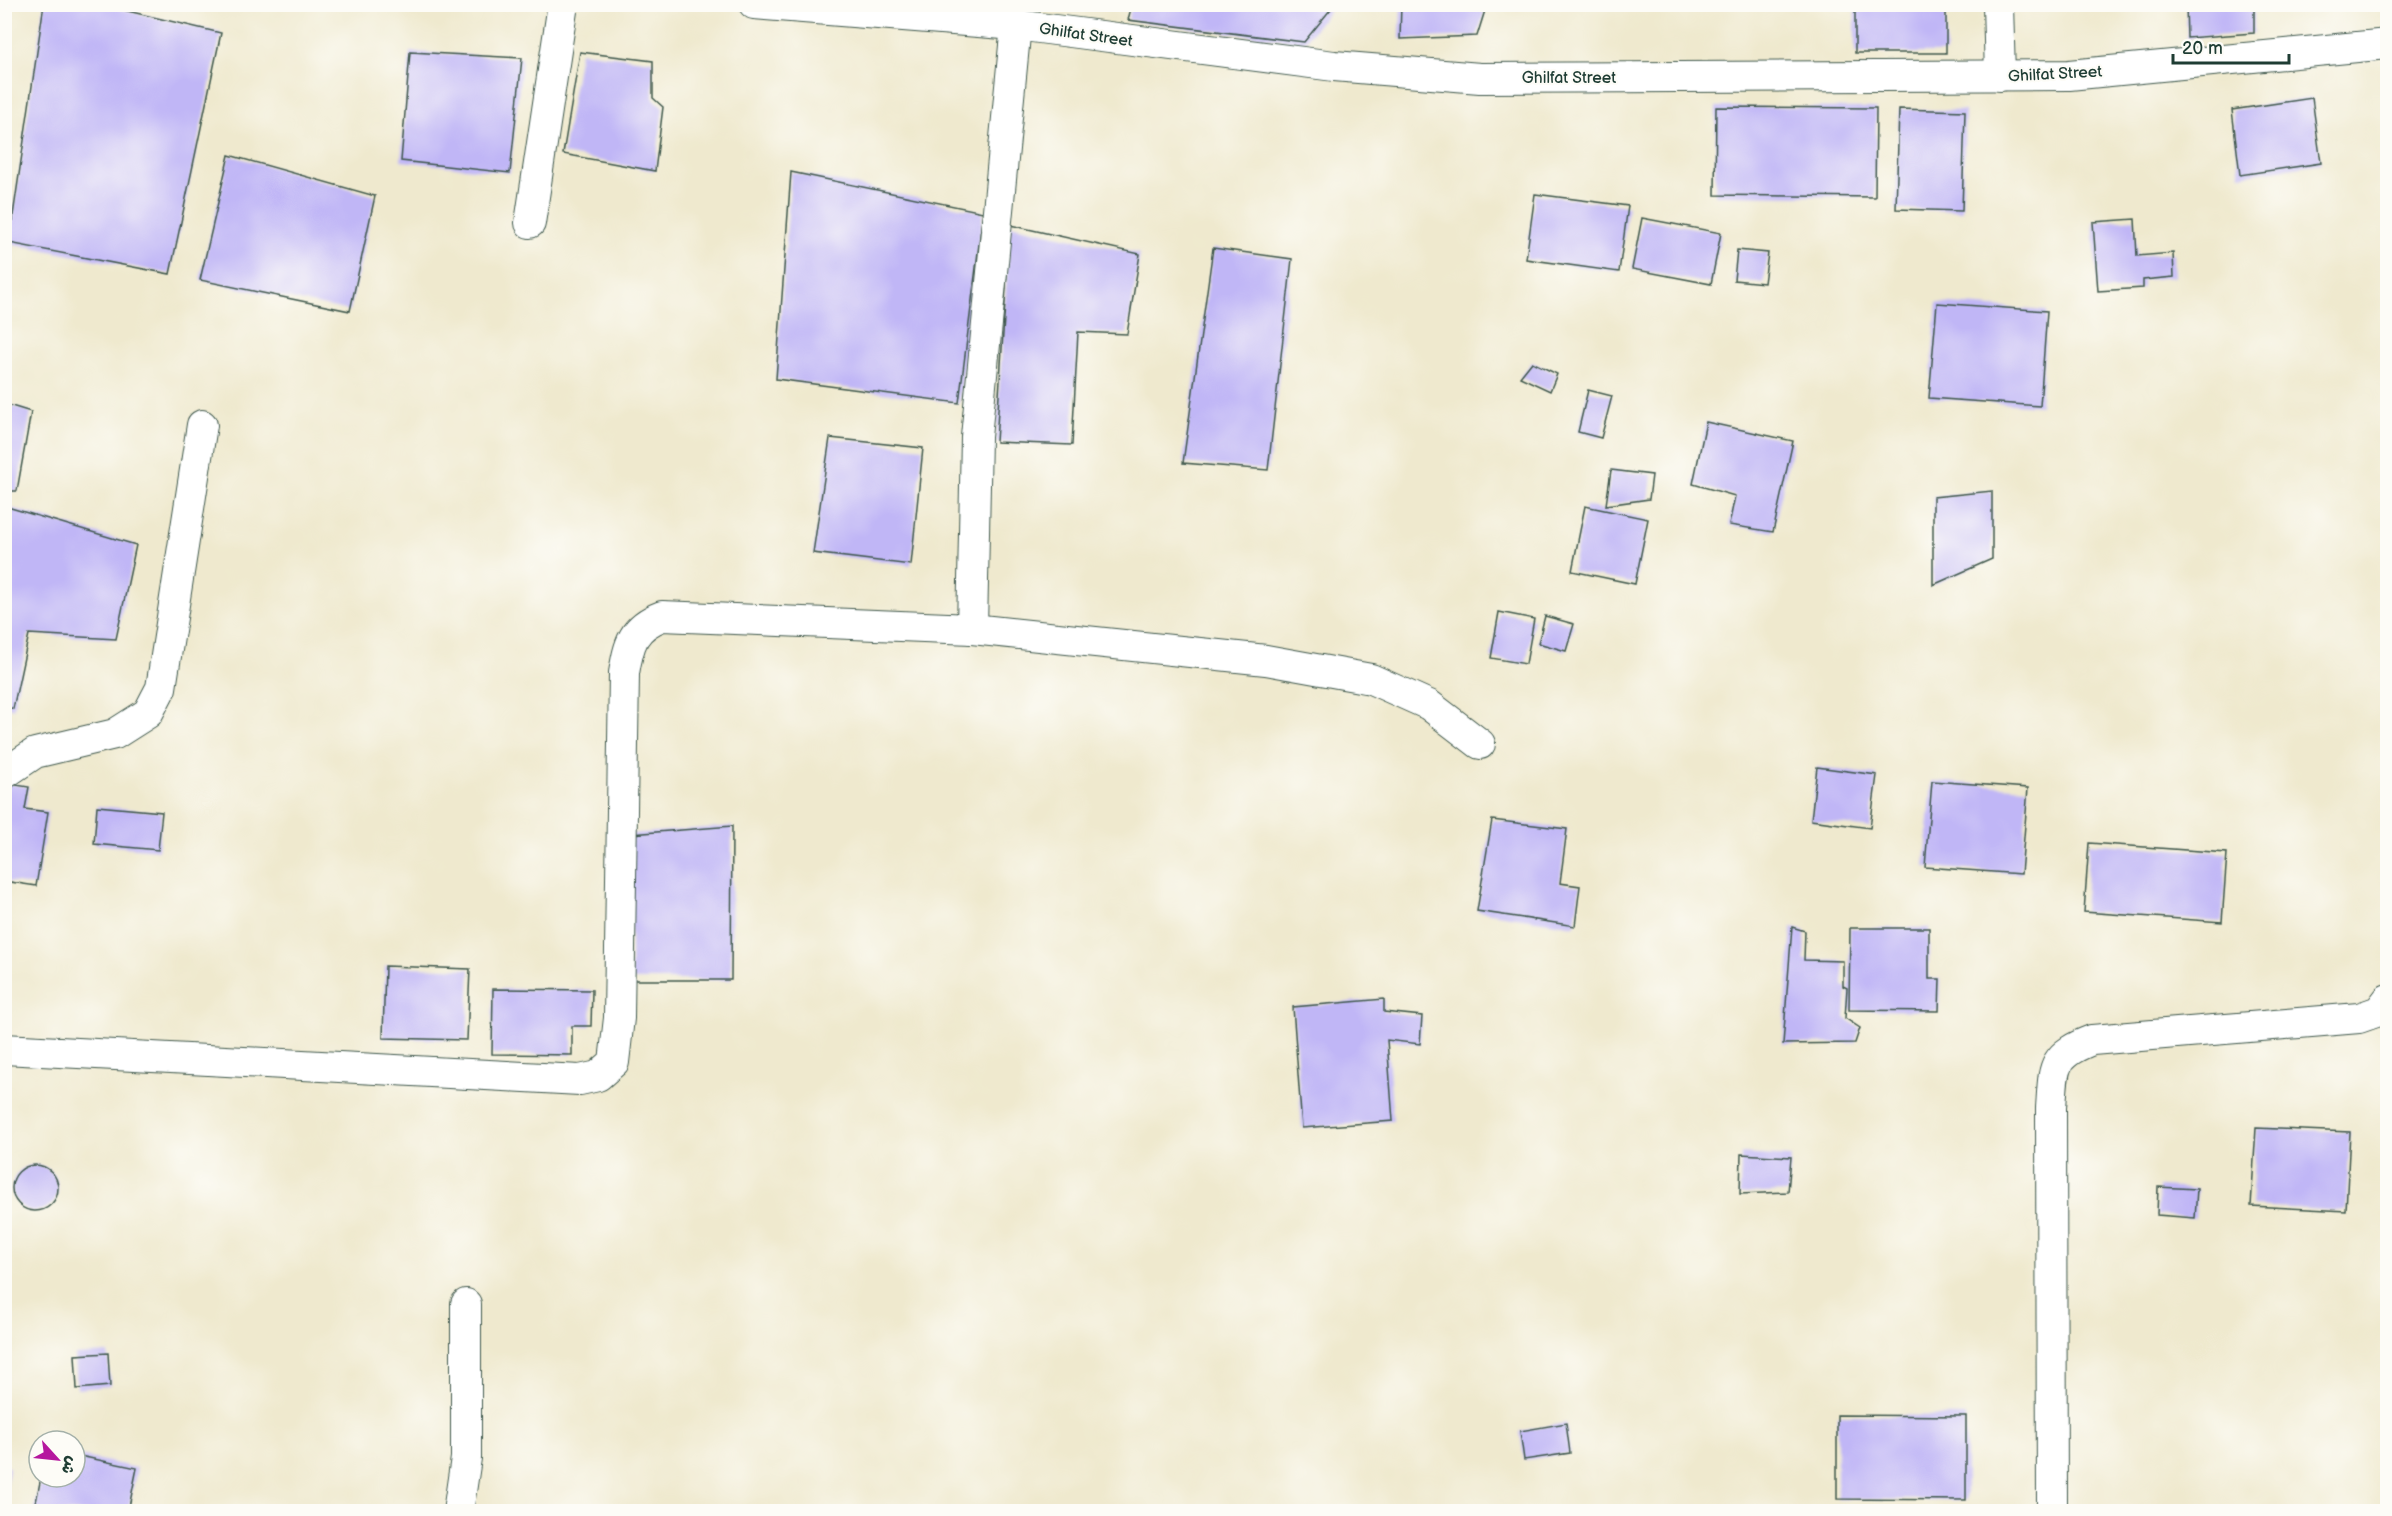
<svg xmlns="http://www.w3.org/2000/svg" width="2392" height="1516" font-family="'Balsamiq Sans','Playpen Sans Arabic',sans-serif">
<style>
.building{fill:#c0b6f6}
.lines{fill:none;stroke-linecap:round;stroke-linejoin:round}
.minor-casing{stroke:#3e574b;stroke-width:32}
.minor{stroke:#fff;stroke-width:30}
.labels{text-anchor:middle;stroke-width:4.5;stroke-linejoin:round;paint-order:stroke}
.street-label{font-size:16px;fill:#1f3d34;stroke:#fdfcf7}
</style>
<rect width="100%" height="100%" fill="#fdfcf7"/>
<filter id="ink" filterUnits="userSpaceOnUse"><feTurbulence type="fractalNoise" baseFrequency=".0167" numOctaves="2"/><feDisplacementMap in="SourceGraphic" scale="12" xChannelSelector="R" yChannelSelector="G"/><feConvolveMatrix kernelMatrix="1 2 1 2 8 2 1 2 1" color-interpolation-filters="sRGB"/></filter>
<filter id="wash" filterUnits="userSpaceOnUse"><feTurbulence type="fractalNoise" baseFrequency=".008" numOctaves="4" result="noise"/><feDisplacementMap in="SourceGraphic" scale="24" xChannelSelector="R" yChannelSelector="G"/><feGaussianBlur stdDeviation="1.35" result="paint"/><feColorMatrix in="noise" values="0 0 0 0 0 0 0 0 0 0 0 0 0 0 0 0 0 1.4 0 .05"/><feComposite in="paint" operator="in"/></filter>
<g filter="url(#wash)">
<rect width="100%" height="100%" fill="#efe9ce"/>
<g id="blocks">
<g class="building">
<path d="M44,4h54l123,29 -51,241 -161,-31z"/>
<path d="M1132,4h203l-31,38 -176,-22z"/>
<path d="M1401,4h86l-10,32 -77,3z"/>
<rect x="1855" y="4" width="91" height="49"/>
<path d="M2186,4h68v29l-67,5z"/>
<path d="M410,52l112,6 -12,115 -109,-12z"/>
<path d="M580,52l73,9v37l10,9 -8,64 -92,-17z"/>
<path d="M2312,98l9,65 -81,12 -8,-65z"/>
<path d="M1716,107l160,1 -1,89 -160,-2z"/>
<path d="M1899,109l66,2 -3,100 -66,-2z"/>
<path d="M229,155l146,41 -25,115 -150,-31z"/>
<path d="M791,172l192,40 -24,191 -183,-24z"/>
<path d="M1535,194l93,12 -9,66 -93,-13z"/>
<path d="M1642,218l79,15 -10,51 -79,-15z"/>
<path d="M2135,219l2,37 36,-3 1,24 -31,3v8l-45,3 -5,-69z"/>
<path d="M1010,225l130,29 -13,80 -49,-2 -6,113 -76,-3z"/>
<path d="M1213,248l79,11 -24,211 -85,-7z"/>
<path d="M1737,250l31,3 -4,30 -30,-3z"/>
<path d="M1937,303l110,8 -7,95 -111,-8z"/>
<path d="M1532,362l25,12 -7,17 -30,-14z"/>
<path d="M1588,390l24,6 -11,42 -23,-6z"/>
<path d="M5,404l26,8 -14,79h-12z"/>
<path d="M1706,422l87,19 -20,91 -44,-7 6,-29 -42,-12z"/>
<path d="M830,438l93,10 -12,117 -98,-12z"/>
<path d="M1611,470l41,5 -3,24 -43,6z"/>
<path d="M1992,491v68l-59,26v-88z"/>
<path d="M4,506l132,39 -20,94 -87,-5 -16,75 -9,-4z"/>
<path d="M1585,506l63,13 -13,65 -63,-13z"/>
<path d="M1499,612l35,7 -8,45 -35,-6z"/>
<path d="M1545,616l29,8 -8,27 -28,-8z"/>
<path d="M1817,767l60,8 -7,53 -59,-8z"/>
<path d="M1932,781l96,7 -7,86 -96,-7z"/>
<path d="M4,783l25,4 -4,22 23,3 -12,74 -32,-5z"/>
<path d="M97,806l65,6 -4,38 -64,-6z"/>
<path d="M1492,820l75,9 -7,54 20,3 -5,40 -98,-15z"/>
<path d="M732,826l-1,154h-100v-146z"/>
<path d="M2089,843l138,10 -5,69 -138,-10z"/>
<path d="M1792,927l13,4 -1,29 39,1v25l4,2 -2,30 15,10 -5,15 -72,1z"/>
<path d="M1850,928h79v51h11l-1,32 -90,-1z"/>
<path d="M385,966l85,3 -3,71 -84,-2z"/>
<path d="M493,989l99,1 -1,36h-19v29l-80,-1z"/>
<path d="M1384,999v13l38,4 -2,28 -33,-4 6,81 -91,7 -9,-121z"/>
<path d="M2256,1128l94,4 -4,79 -95,-5z"/>
<path d="M1741,1154l50,3 -3,35 -48,2z"/>
<circle cx="35" cy="1188" r="23"/>
<path d="M2158,1187l39,2 -2,29 -38,-3z"/>
<path d="M4,1247h4l-2,28h-2z"/>
<path d="M108,1353l2,33 -33,3 -2,-34z"/>
<path d="M1837,1415l129,1v84l-129,-1z"/>
<path d="M1566,1423l4,30 -46,7 -4,-29z"/>
<path d="M75,1455l62,13 -9,44h-94l7,-35h34z"/>
<path d="M4,1465l5,2 -3,27h-2z"/>
</g>
</g>
</g>
<g filter="url(#ink)">
<use href="#blocks" fill-opacity="0" stroke="#3e574b" stroke-width="1.5"/>
<g class="lines">
<defs>
<g id="minor">
<path d="M754,4l262,21 318,41 146,12 589,-3 319,-31"/>
<path d="M1998,4l2,72"/>
<path d="M530,223l33,-219"/>
<path d="M972,629l294,31 105,19 58,26 51,39"/>
<path d="M4,774l31,-21 80,-19 33,-21 13,-25 41,-263"/>
<path d="M4,1049l576,31 18,-4 16,-14 5,-44 5,-345c5,-30 9,-46 38,-57l310,13 4,-192 40,-412"/>
<path d="M458,1512l8,-54v-154"/>
<path d="M2052,1512l-1,-404c3,-40 -1,-52 41,-68l267,-22 20,-7 9,-12"/>
</g>
</defs>
<use href="#minor" class="minor-casing"/>
<use href="#minor" class="minor"/>
</g>
</g>
<g class="labels">
<g class="street-label">
<text transform="translate(1086 34) rotate(8)" y="6">Ghilfat Street</text>
<text transform="translate(2055 73) rotate(-3)" y="6">Ghilfat Street</text>
<text x="1569" y="83">Ghilfat Street</text>
</g>
</g>
<rect width="2392" height="1516" fill="none" stroke="#fdfcf7" stroke-width="24"/>
<g transform="translate(57 1459) rotate(117)"><circle r="28" fill="#fdfcf7" stroke="#a4b0a9" stroke-width="1.5"/>
<path d="M0-4.5L10 22L0 15L-10 22Z" fill="#b5179e"/>
<text y="-9" font-size="16" font-weight="bold" text-anchor="middle" fill="#1f3d34">ش</text>
</g>
<path d="M2173 54v9h116v-9" fill="none" stroke="#1f3d34" stroke-width="3"/>
<text x="2182" y="54" font-size="18" fill="#1f3d34" stroke="#fdfcf7" stroke-width="4.5" paint-order="stroke">20 m</text>
</svg>
